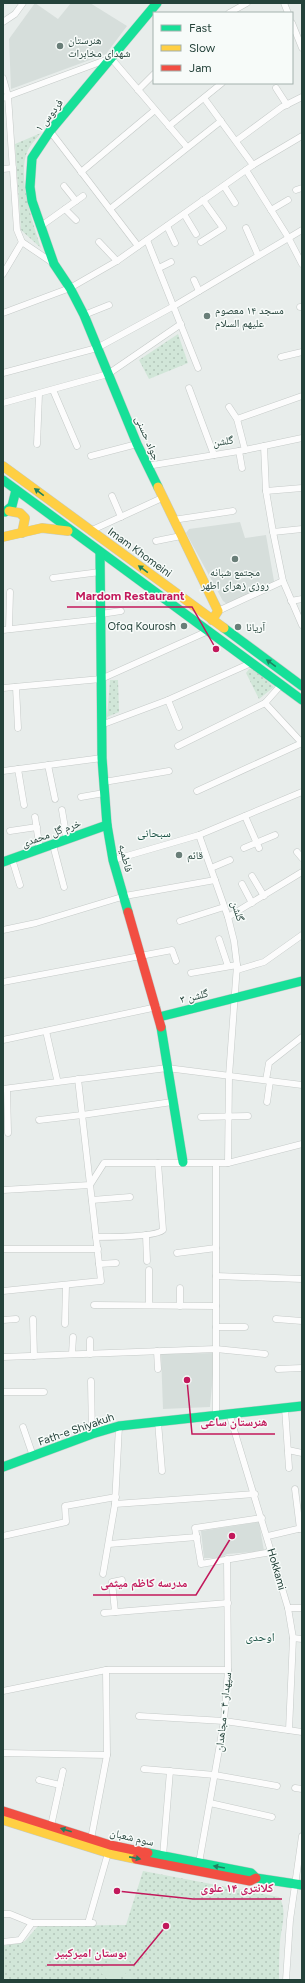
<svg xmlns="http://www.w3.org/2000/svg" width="305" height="1983" font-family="Figtree,'Noto Naskh Arabic',sans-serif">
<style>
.built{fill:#d6dedb}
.green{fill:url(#green-dots)}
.pitch{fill:#d1e6d8}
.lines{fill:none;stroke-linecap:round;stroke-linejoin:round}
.street-casing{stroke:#c5cac8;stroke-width:7}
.fast-casing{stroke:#c3cbc8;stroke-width:10}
.slow-casing{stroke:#c3cbc8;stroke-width:10}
.jam-casing{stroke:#c3cbc8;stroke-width:10}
.street{stroke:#fcfcfc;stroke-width:6}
.fast{stroke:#16e098;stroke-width:9}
.slow{stroke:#ffcf43;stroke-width:9}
.jam{stroke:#f24e42;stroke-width:9}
.oneway{fill:#1e8160}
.poi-dot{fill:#697e78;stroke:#f7fbf9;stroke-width:1.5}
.labels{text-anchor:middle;stroke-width:3;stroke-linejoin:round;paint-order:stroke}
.poi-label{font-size:11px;fill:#24423a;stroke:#f7fbf9;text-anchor:start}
.street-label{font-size:11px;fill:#24423a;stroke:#f7fbf9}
.neighbourhood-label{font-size:12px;fill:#1f5548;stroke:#f7fbf9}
.leader{fill:none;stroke:#c2185b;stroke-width:1.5}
.callout-dot{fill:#c2185b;stroke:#f7fbf9;stroke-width:1.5}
.callout-label{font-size:12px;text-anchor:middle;font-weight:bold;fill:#c2185b;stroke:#f7fbf9;stroke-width:3;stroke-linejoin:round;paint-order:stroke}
</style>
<defs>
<pattern id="green-dots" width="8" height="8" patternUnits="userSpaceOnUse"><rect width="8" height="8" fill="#d1e6d8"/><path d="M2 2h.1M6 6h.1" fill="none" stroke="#b3c6ba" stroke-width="1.8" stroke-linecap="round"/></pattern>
</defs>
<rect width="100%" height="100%" fill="#e8edeb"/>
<g class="built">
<path d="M35,3l23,16 13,-16h19l37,23 -21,28 -95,35 -2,-50z"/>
<path d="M240,522l5,16 21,-3 8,46 -1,2 -46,21 -4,-3 -37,-68 3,-4z"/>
<path d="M215,1353l-5,54 -47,2 -2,-55z"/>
<path d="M259,1522l5,29 -37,3 -6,4h-17l-3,-27z"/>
</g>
<g class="green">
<path d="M41,133c-4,5 -10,11 -13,17 -12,24 5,74 13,98l-20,-18 -6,-86z"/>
<path d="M178,334l10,29 -39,16 -10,-19z"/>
<path d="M253,668l21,19 -15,12 -13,-26 3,-4z"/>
<path d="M110,680h8l1,32 -12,5z"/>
<path d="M143,1871l136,26c9,13 2,31 1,45 -1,13 -1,26 -1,38h-276v-34l22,-5 13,-15 88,-1z"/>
</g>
<g class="pitch">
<path d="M121,1953l11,12 -15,15h-9l-8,-8z"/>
<path d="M131,1971l5,9h-11l-3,-5z"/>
</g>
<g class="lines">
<defs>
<g id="street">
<path d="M284,3l4,10"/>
<path d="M229,13l18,-10"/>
<path d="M3,22l12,-8 8,-11"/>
<path d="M292,23l10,25"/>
<path d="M3,78l5,18 9,134 5,12 31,21"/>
<path d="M276,88l11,17"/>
<path d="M138,90l16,-16"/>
<path d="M3,98l108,-40 76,89"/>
<path d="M204,98l49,67"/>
<path d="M169,126l53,-43"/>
<path d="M50,131l88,115"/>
<path d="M236,141l46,-34 20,-10"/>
<path d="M3,169l10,-1"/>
<path d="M246,170l42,67 14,27"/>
<path d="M81,172l74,-62"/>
<path d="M64,186l12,15"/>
<path d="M224,186l11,17"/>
<path d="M296,190l6,-2"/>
<path d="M65,209l11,11"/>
<path d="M110,209l111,-88"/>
<path d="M271,210l17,-10"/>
<path d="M184,214l12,20"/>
<path d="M41,226l42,-30"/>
<path d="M167,226l8,17"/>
<path d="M246,228l12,27"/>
<path d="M147,240l51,128"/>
<path d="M99,242l18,19"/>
<path d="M201,242l22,-14 -20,-28"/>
<path d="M159,268l12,-6"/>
<path d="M3,274l19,-32"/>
<path d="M194,280l5,11"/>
<path d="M300,307h2"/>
<path d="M3,313l67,-25 47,-27 136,-96 49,-29"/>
<path d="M84,315l25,-10"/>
<path d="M281,357l21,-5"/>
<path d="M3,373l94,-25 77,-42 128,-76"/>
<path d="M189,388l25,67"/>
<path d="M53,390l24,56"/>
<path d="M3,403l105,-29 73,-50"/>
<path d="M229,407l8,12 8,31"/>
<path d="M237,419l65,-23"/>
<path d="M37,444l2,-50"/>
<path d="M264,446l2,45 7,41 10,49 19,44"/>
<path d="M239,451l3,17"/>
<path d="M91,456l46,-12"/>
<path d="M147,466l98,-16 57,-12"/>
<path d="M266,491l36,-3"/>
<path d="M112,496l9,21"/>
<path d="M173,520l60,-9"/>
<path d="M90,531l72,-33"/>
<path d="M273,532l29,-3"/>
<path d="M156,541l25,-5"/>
<path d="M53,578l47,-6"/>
<path d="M291,601l11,-2"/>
<path d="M218,611l65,-30"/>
<path d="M101,614l20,-3"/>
<path d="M9,629l1,-37"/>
<path d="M3,630l98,-11"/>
<path d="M281,685l-16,18 37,40"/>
<path d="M16,687l2,41"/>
<path d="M3,688l98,-9 107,-48"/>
<path d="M168,700l11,27"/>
<path d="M101,725l67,-25 83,-37"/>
<path d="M178,746l87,-43"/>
<path d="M48,765l7,34"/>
<path d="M18,769l6,36"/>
<path d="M3,771l99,-13"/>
<path d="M104,782l65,-11"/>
<path d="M197,791l105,-48"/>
<path d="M81,797l23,-4"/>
<path d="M62,810l5,30"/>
<path d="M245,816l14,32"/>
<path d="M35,817l5,33"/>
<path d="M10,831l27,-4"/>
<path d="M199,835l29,82 6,24 3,24 -8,111 -1,87"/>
<path d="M53,845l11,42"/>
<path d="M244,848l31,-13"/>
<path d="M297,852l5,6"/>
<path d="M12,859l8,26"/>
<path d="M113,860l86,-25 103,-43"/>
<path d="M211,868l19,-8"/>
<path d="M252,876l12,20"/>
<path d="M242,884l10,19"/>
<path d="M228,917l74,-45"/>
<path d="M180,921l44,-14"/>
<path d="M3,930l33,-7 89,-27 90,-16"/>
<path d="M219,939l9,27"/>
<path d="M237,970l27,-8 38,-27"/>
<path d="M191,973l46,-8"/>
<path d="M3,982l169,-32 4,11"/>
<path d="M46,1031l11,48"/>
<path d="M3,1040l154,-33"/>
<path d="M266,1080l3,-17 33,-26"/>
<path d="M3,1089l164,-21 135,17"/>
<path d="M7,1089l1,44"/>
<path d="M267,1102l3,-21"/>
<path d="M201,1117l47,-1"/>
<path d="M39,1120l43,-5 90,-13"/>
<path d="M3,1190l87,-5 14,-22h124l74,-19"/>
<path d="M92,1200l38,-3"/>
<path d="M146,1235l1,26"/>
<path d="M96,1237c13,0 60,0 67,-7l-5,-67"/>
<path d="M3,1249h95"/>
<path d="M177,1253l39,-5"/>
<path d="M99,1264l17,-1"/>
<path d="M149,1270v35"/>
<path d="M216,1276l86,3"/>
<path d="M3,1291l98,-10 -23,-202"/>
<path d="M94,1305l122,1"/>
<path d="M180,1306v-18"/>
<path d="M33,1319l1,37"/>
<path d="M276,1319l26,2"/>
<path d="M3,1320l13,-1"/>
<path d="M65,1324l1,-39"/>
<path d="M216,1327h29"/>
<path d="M157,1351l1,18"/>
<path d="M72,1354l1,-17"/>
<path d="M90,1354v-14"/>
<path d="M3,1357l213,-8 49,5"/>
<path d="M278,1369l24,-1"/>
<path d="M91,1381l1,53"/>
<path d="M3,1392h41"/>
<path d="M285,1408l4,60"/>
<path d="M229,1413l59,195 5,30 -4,92"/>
<path d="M216,1414v-250"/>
<path d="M158,1422l4,49"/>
<path d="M23,1427l10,29"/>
<path d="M288,1450l14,3"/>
<path d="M295,1489l5,40"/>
<path d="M115,1504l140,-10"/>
<path d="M262,1518l-67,10 6,36 71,-12"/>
<path d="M3,1536l63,-14 -1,-16 51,-9"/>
<path d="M268,1536l34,-8"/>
<path d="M109,1544l88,-7"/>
<path d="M103,1574l12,-70 4,-78"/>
<path d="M288,1608h14"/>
<path d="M115,1612l-3,-30 10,-2"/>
<path d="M104,1613l124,-10"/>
<path d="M293,1638l9,1"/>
<path d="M3,1691l103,-21h122"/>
<path d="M139,1716l85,5 78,11"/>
<path d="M3,1753l104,2"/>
<path d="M144,1769l71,6 62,11"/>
<path d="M39,1780l21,5"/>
<path d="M295,1788l7,1"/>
<path d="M210,1803l62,14"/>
<path d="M51,1826l12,-55"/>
<path d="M91,1839l16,-84 -1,-85"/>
<path d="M163,1856l7,-85"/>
<path d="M199,1863l25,-142 4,-51 -1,-111"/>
<path d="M3,1914h7l22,9h61"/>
<path d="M88,1923l20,-70"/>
<path d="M3,1942l17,-2 12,-17"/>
<path d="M286,1980l4,-60 12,-84"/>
</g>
<g id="fast">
<path d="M157,3l-107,128 -18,27 -2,29 2,14 22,63 16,24 14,27 53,129 21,43"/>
<path d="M3,480l299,220"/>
<path d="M5,512l7,-6 4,-16"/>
<path d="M100,552l2,206 5,67 6,35 15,52"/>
<path d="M224,628l78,58"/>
<path d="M3,862l104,-37"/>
<path d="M159,1017l143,-36"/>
<path d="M161,1027l22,135"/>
<path d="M3,1467l89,-33 27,-8 183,-20"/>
<path d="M148,1853l103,20 5,5 46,7"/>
</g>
<g id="slow">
<path d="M3,466l221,162"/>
<path d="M158,487l60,124 -6,9"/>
<path d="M9,511l11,2 5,5 -3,15"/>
<path d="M3,537l39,-9 26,3"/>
<path d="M3,1820l105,33 28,6"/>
</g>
<g id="jam">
<path d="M128,912l33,115"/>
<path d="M3,1811l107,34 38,8"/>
<path d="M136,1859l114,22 6,-3"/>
</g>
</defs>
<use href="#street" class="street-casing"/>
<use href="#fast" class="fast-casing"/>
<use href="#slow" class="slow-casing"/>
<use href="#jam" class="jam-casing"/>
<use href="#street" class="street"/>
<use href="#fast" class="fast"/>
<use href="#slow" class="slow"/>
<use href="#jam" class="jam"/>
</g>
<defs><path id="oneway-solid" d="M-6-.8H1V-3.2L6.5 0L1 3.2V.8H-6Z"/></defs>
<g class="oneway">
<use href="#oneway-solid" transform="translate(39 492) rotate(-143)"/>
<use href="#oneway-solid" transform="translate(143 569) rotate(-144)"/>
<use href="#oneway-solid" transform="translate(271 663) rotate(-144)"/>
<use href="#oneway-solid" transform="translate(66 1830) rotate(-162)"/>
<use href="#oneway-solid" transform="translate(135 1858) rotate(11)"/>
<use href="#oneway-solid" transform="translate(219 1867) rotate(-170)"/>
</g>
<g class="poi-dot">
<circle cx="60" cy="46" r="4"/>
<circle cx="207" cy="316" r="4"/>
<circle cx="235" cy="559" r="4"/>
<circle cx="184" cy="626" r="4"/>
<circle cx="238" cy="627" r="4"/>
<circle cx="179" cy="855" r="4"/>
</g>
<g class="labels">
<g class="poi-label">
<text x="68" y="44">هنرستان<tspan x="68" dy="13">شهدای مخابرات</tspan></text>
<text x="215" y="314">مسجد ۱۴ معصوم<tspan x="215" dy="13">علیهم السلام</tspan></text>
<text x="235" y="576" text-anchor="middle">مجتمع شبانه<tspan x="235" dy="13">روزی زهرای اطهر</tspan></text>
<text x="176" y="630" text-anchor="end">Ofoq Kourosh</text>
<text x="246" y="631">آريانا</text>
<text x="187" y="859">قائم</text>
</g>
<g class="street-label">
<text transform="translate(49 115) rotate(-52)" y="4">فردوس ۱</text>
<text transform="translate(148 438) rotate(67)" y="4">جواد حسنی</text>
<text transform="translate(223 441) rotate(-9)" y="4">گلشن</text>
<text transform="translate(140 552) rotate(36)" y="4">Imam Khomeini</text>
<text transform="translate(51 833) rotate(-20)" y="4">خرم گل محمدی</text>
<text transform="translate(126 858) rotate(76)" y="4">فاطمیه</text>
<text transform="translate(238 911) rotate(72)" y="4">گلشن</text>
<text transform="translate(194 996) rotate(-14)" y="4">گلشن ۳</text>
<text transform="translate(76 1429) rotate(-19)" y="4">Fath-e Shiyakuh</text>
<text transform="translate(277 1569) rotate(74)" y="4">Hokkami</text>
<text transform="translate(223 1712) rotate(-84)" y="4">سپهدار ۴ - مجاهدان</text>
<text transform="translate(132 1837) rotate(13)" y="4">سوم شعبان</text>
</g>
<g class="neighbourhood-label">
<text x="154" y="837">سبحانی</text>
<text x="260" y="1641">اوحدی</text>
</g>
</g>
<path class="leader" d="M216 649L192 607H67M187 1380L192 1434H275M232 1536L196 1595H93M117 1891L193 1899H282M166 1926L134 1965H47"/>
<g class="callout-dot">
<circle cx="216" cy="649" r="4"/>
<circle cx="187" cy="1380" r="4"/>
<circle cx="232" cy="1536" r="4"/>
<circle cx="117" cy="1891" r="4"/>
<circle cx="166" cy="1926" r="4"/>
</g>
<g class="callout-label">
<text x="130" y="600">Mardom Restaurant</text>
<text x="234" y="1426">هنرستان ساعی</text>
<text x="144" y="1587">مدرسه كاظم ميثمى</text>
<text x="237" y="1892">کلانتری ۱۴ علوی</text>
<text x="91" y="1957">بوستان امیرکبیر</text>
</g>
<rect width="305" height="1983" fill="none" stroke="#24423a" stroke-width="8"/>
<rect x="153" y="12" width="140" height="72" fill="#f7fbf9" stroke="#a3b1ad"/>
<rect x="161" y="25" width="20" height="6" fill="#16e098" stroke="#a3b1ad"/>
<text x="189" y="32" font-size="12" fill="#24423a">Fast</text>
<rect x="161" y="45" width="20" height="6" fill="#ffcf43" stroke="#a3b1ad"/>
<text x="189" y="52" font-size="12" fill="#24423a">Slow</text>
<rect x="161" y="65" width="20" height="6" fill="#f24e42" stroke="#a3b1ad"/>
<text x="189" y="72" font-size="12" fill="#24423a">Jam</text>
</svg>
